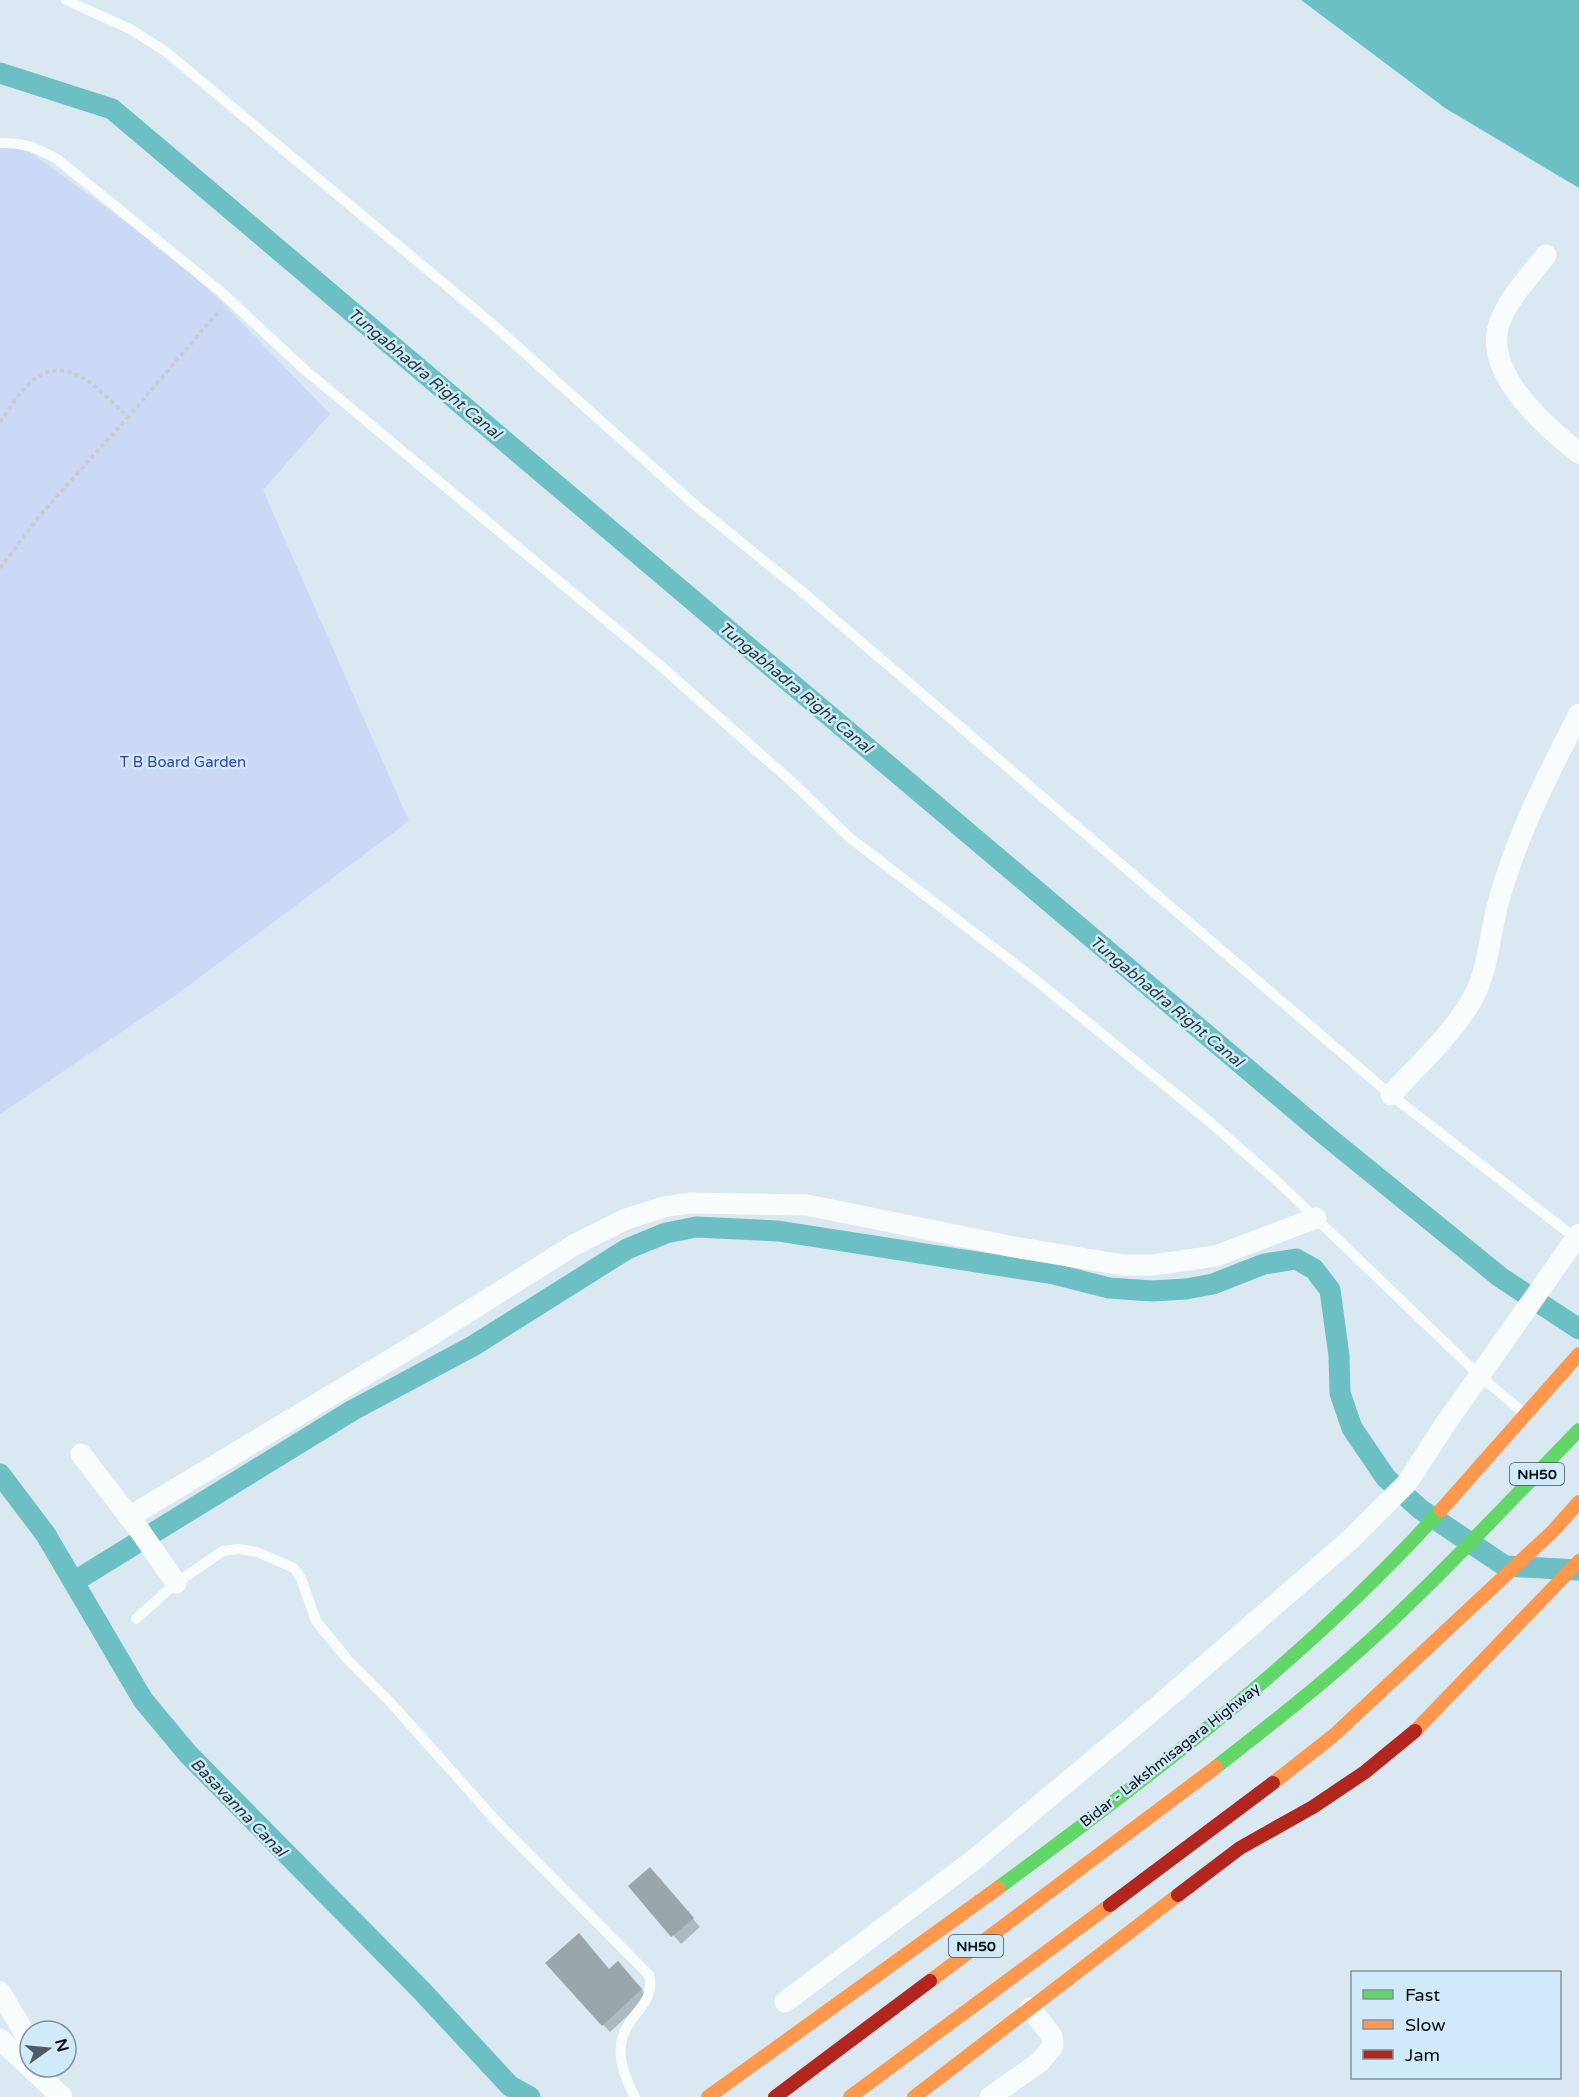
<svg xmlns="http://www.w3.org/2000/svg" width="1579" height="2097" font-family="'Varela Round',sans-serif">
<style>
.green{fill:#ccd9f6}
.water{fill:#6cbfc3}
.shadow{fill:#0003}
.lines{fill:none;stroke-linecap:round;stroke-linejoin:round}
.canal{stroke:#6cbfc3;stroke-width:21}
.building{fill:#9ba6ac}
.path{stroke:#c9cdd0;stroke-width:4;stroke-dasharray:4.5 3;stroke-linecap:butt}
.lane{stroke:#f9fcfd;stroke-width:10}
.street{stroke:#f9fcfd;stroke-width:21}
.fast{stroke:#63d668;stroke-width:14}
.slow{stroke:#ff974d;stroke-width:14}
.jam{stroke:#b3261e;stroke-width:14}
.labels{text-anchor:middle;stroke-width:5;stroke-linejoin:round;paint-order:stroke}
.shield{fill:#d1eafa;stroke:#435059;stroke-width:1.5}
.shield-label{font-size:14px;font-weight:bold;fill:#060e14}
.park-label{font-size:15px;fill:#3b43a4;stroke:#d1eafa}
.street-label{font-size:15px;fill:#060e14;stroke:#d1eafa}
.water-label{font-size:16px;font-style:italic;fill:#203939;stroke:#d1eafa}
</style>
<rect width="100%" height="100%" fill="#dae8f1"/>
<path class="green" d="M16,142l171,124 143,148 -67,76 146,331 -237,177 -172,116v-971z"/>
<path class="water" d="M1301,0h278v188l-134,-80z"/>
<g class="shadow">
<path d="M658,1877l42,50 -19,17 -51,-58z"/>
<path d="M547,1964l78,6 23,27 -38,35z"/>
</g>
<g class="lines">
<g class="canal">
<path d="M0,73l112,36 1212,1025 176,143 79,52"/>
<path d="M0,1474l46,61 97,165 45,54 233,236 89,96 20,11"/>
<path d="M75,1581l278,-171 120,-64 154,-97 39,-16 30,-6 82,4 276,43 55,14 43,3 34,-2 27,-5 51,-20 32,-5 18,10 16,21 9,66 1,37 12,35 34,50 34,31 85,57 74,4"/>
</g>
</g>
<g class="building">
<path d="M650,1867l44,51 -23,19 -43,-51z"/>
<path d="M579,1933l30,36 9,-8 24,28 -40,37 -57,-63z"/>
</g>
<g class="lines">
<g class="path">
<path d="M0,422c9,-12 17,-27 28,-37 37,-38 73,7 100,32l92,-107"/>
<path d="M0,568l42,-55 86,-96"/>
</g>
<g class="lane">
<path d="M66,0l64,29 35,22 324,270 206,184 110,89 586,501 187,145"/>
<path d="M0,143c22,-1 38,5 57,16l164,133 84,78 357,297 130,115 58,56 182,139 178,145 68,60 202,194 44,37"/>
<path d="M136,1619l40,-36 47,-32 16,-2 18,3 37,16 7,10 15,43 32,39 43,43 107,120 151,152c6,26 -13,34 -23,54 -12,22 -2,48 9,68"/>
</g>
<g class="street">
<path d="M1546,255c-15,20 -35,40 -45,64 -22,50 43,107 78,134"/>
<path d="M1391,1095c28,-31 61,-60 82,-97 17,-32 17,-71 28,-105 18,-62 49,-123 78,-179"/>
<path d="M81,1454l59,77 36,52"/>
<path d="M129,1517l301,-181 144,-91 52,-26 38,-12 25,-4 118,2 207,42 109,18h30l63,-9 100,-38"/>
<path d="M0,1992l30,50"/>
<path d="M785,2002l190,-143 182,-152 194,-168 56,-56 37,-57 135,-192"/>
<path d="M0,2039l62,58"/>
<path d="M990,2097l50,-35 13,-16 -1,-10 -22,-28"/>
</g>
<g class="fast">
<path d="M1216,1767c50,-39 100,-78 148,-121 75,-68 144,-143 215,-216"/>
<path d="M998,1888c157,-115 312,-233 443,-378"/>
</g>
<g class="slow">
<path d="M1441,1510l138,-156"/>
<path d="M1415,1731l164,-170"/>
<path d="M1273,1783l60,-47 220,-205 26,-29"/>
<path d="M930,1981l286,-214"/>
<path d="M708,2097l290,-209"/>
<path d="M850,2097l260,-192"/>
<path d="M914,2097l264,-202"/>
</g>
<g class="jam">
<path d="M1178,1895l62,-47 73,-41 52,-35 50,-41"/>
<path d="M1110,1905l163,-122"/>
<path d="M775,2097l155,-116"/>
</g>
</g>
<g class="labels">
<g class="shield">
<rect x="1510" y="1463" width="54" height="22" rx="4.5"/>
<rect x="949" y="1935" width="54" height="22" rx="4.5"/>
</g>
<g class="shield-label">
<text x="1537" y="1479">NH50</text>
<text x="976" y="1951">NH50</text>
</g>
<g class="park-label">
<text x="183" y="767">T B Board Garden</text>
</g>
<g class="street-label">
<text transform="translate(1170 1755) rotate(-38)" y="5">Bidar - Lakshmisagara Highway</text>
</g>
<g class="water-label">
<text transform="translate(425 373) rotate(40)" y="6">Tungabhadra Right Canal</text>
<text transform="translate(796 687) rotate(40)" y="6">Tungabhadra Right Canal</text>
<text transform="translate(1167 1001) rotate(40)" y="6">Tungabhadra Right Canal</text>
<text transform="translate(239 1807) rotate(46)" y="6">Basavanna Canal</text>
</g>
</g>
<rect x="1351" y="1971" width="210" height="108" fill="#d1eafa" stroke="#80929e" stroke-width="1.5"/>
<rect x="1363" y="1990" width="30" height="9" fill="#63d668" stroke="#80929e" stroke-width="1.5"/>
<text x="1405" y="2001" font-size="18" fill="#060e14">Fast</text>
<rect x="1363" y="2020" width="30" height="9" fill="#ff974d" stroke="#80929e" stroke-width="1.5"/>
<text x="1405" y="2031" font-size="18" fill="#060e14">Slow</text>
<rect x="1363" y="2050" width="30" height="9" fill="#b3261e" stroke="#80929e" stroke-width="1.5"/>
<text x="1405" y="2061" font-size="18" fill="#060e14">Jam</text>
<g transform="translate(48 2049) rotate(75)"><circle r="28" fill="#d1eafa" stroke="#80929e" stroke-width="1.5"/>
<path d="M0-4.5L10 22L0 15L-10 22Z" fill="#505a61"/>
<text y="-9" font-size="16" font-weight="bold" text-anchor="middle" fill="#060e14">N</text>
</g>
</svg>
